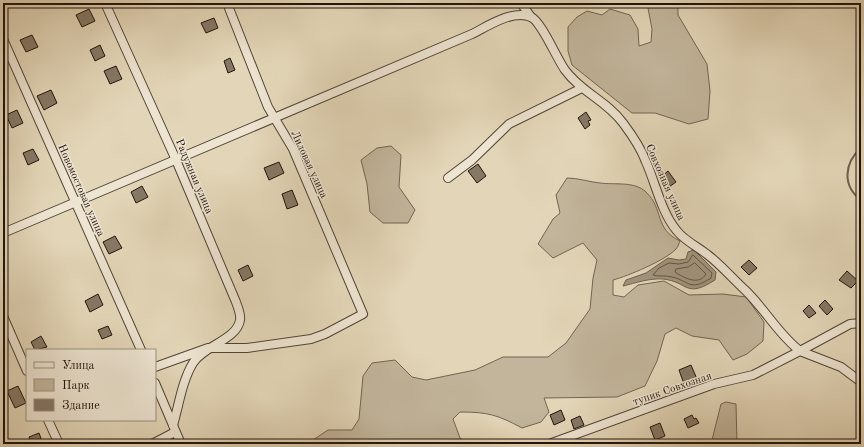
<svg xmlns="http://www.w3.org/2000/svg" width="864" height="447" font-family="'Old Standard TT',serif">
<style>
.green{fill:#c2b59b;stroke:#716453}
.water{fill:#a1947d;stroke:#6d604f}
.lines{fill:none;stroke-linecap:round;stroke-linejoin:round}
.shore{stroke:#605444;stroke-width:1}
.stream{stroke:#6d604f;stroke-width:2}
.building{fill:#857865;stroke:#20130b}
.minor-casing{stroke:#514436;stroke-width:10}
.minor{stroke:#ede4d1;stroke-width:8}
.labels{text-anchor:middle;stroke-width:3;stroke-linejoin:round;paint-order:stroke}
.street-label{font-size:11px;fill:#20130b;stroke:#ede4d1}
</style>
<rect width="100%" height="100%" fill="#e3d6b8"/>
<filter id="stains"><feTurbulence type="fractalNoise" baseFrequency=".005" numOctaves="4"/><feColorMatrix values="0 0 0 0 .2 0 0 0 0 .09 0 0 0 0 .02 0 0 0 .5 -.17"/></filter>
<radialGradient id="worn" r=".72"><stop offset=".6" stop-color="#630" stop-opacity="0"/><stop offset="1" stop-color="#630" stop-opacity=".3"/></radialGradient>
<g class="green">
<path d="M647,3h31v12l29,49 3,27 -2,28 -19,5 -34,-11h-23l-60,-48 -4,-14v-24l9,-10 10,-6 15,4 8,-6 20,6 8,14 1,17 12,-4 1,-13z"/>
<path d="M391,146l10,9 -2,32 16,23 -7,13h-25l-13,-11 -3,-28 -6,-24 16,-12z"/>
<path d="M567,178c12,0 22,4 33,5 14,2 35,-2 46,9 18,17 8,37 34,49 -1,2 -2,6 -4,8 -10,11 -48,27 -63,31v15l11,2 14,-12 26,-4 25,14 34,-1 23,3 18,25 -1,19 -16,13 -14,6 -14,-20 -27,-4 -16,-8 -11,6 -8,27 -12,25 -28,11 -73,1 5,14 -8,10 -19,6c-24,-13 -34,-16 -62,-16l-7,7 7,19 8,6h-161l21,-14h24l7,-11 4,-43 9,-13 23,-3 17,17 14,3 49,-10 28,-13h45l18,-14 24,-34 3,-31 4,-18 -14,-17 -30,15 -15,-14 15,-25 7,-6 -4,-18z"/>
<path d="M726,402l10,2 1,40h-26l10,-40z"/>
</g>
<path class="water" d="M694,250l22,22 -1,8c-30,19 -26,2 -52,-1 -13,-1 -28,4 -40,7l3,-6 20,-7 22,-15 11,2 7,-1 2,-7z"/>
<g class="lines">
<g class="shore">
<path d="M693,255l19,18 -1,5c-22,14 -21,3 -39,-1 -6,-2 -14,0 -19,-2l6,-7 10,-5 10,1 9,-2z"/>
<path d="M695,263l11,11c-7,12 -22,4 -31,-2l1,-3 12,-2z"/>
</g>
<path class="stream" d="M861,148c-17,15 -19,38 0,52"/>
</g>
<g class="building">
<path d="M89,9l6,12 -13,6 -6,-12z"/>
<path d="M214,18l4,10 -12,5 -5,-10z"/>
<path d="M32,35l6,12 -12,5 -6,-12z"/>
<path d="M100,45l5,11 -10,5 -5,-11z"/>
<path d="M230,58l5,12 -7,3 -4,-12z"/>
<path d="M116,66l6,13 -12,5 -6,-13z"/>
<path d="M51,90l6,13 -13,7 -7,-14z"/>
<path d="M17,110l6,13 -11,5 -6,-13z"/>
<path d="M586,112l5,8 -3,1 2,4 -5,4 -7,-11z"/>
<path d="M33,149l6,11 -11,5 -5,-12z"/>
<path d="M279,162l5,11 -15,7 -5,-12z"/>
<path d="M478,164l8,12 -9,7 -9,-12z"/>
<path d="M668,171l8,11 -7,5 -8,-10z"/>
<path d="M142,186l6,11 -12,6 -5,-11z"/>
<path d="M292,190l6,15 -11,4 -5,-15z"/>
<path d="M115,236l7,12 -13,6 -6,-12z"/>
<path d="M749,260l8,8 -8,7 -8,-8z"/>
<path d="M248,265l5,11 -10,5 -5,-11z"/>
<path d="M847,271l11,10 -7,7 -12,-8z"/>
<path d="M98,294l5,11 -13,7 -5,-11z"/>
<path d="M825,300l8,9 -6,6 -8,-9z"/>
<path d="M809,305l7,8 -7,5 -6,-7z"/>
<path d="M108,326l4,9 -10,4 -4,-9z"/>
<path d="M41,336l6,11 -12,3 -4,-8z"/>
<path d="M691,365l6,14 -13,5 -5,-14z"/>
<path d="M18,386l8,17 -11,5 -8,-17z"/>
<path d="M561,410l4,10 -11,5 -4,-10z"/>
<path d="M692,415l2,4 2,-1 3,5 -11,5 -4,-9z"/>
<path d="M580,416l4,9 -10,4 -3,-9z"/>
<path d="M660,423l5,13 -10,4 -5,-13z"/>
<path d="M39,433l4,11h-11l-3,-7z"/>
</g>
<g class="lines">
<defs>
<g id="minor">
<path d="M105,3l71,157 60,142c2,6 5,12 4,18 -3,20 -37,26 -47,43 -11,18 -14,42 -20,62"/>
<path d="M521,3l10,14"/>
<path d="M3,39l138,311"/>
<path d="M448,178l24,-18 37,-36 73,-36"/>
<path d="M3,233l469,-199c16,-8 41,-25 59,-17 10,4 26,42 34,53 16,22 42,31 58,53 9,12 18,25 23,39 10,22 15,50 31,69 8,10 21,16 31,24 13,10 25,24 37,35 20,19 33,44 55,61l50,-27 11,-1"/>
<path d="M3,316l24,55"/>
<path d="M155,367l53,-19h39l64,-9 14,-5 38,-20 -70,-165 -25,-42 -41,-104"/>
<path d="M155,383l26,61"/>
<path d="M48,420l11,24"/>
<path d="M152,444l23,-12"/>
<path d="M549,444l165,-60 39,-9 47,-24 41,16 20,15"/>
</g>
</defs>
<use href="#minor" class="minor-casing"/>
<use href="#minor" class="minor"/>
</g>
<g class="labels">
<g class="street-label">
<text transform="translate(310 164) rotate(65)" y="4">Лиловая улица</text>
<text transform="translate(195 176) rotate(67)" y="4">Радужная улица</text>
<text transform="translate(666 182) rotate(66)" y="4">Совхозная улица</text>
<text transform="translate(82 190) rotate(66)" y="4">Новомостовая улица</text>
<text transform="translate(672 388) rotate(-19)" y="4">тупик Совхозная</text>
</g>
</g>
<rect width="864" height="447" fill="none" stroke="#e3d6b8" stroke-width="16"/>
<rect x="4" y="4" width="856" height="439" fill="none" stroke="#20130b" stroke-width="2"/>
<rect x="8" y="8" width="848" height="431" fill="none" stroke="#20130b"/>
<rect x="26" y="349" width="130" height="72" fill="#ede4d1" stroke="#9b9082"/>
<rect x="34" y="362" width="20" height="6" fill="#ede4d1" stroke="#9b9082"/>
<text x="62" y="369" font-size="12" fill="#20130b">Улица</text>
<rect x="34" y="379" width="20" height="12" fill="#c2b59b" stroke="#9b9082"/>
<text x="62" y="389" font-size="12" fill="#20130b">Парк</text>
<rect x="34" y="399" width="20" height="12" fill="#857865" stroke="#9b9082"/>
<text x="62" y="409" font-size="12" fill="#20130b">Здание</text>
<rect width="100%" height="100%" filter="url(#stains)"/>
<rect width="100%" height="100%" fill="url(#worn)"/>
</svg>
